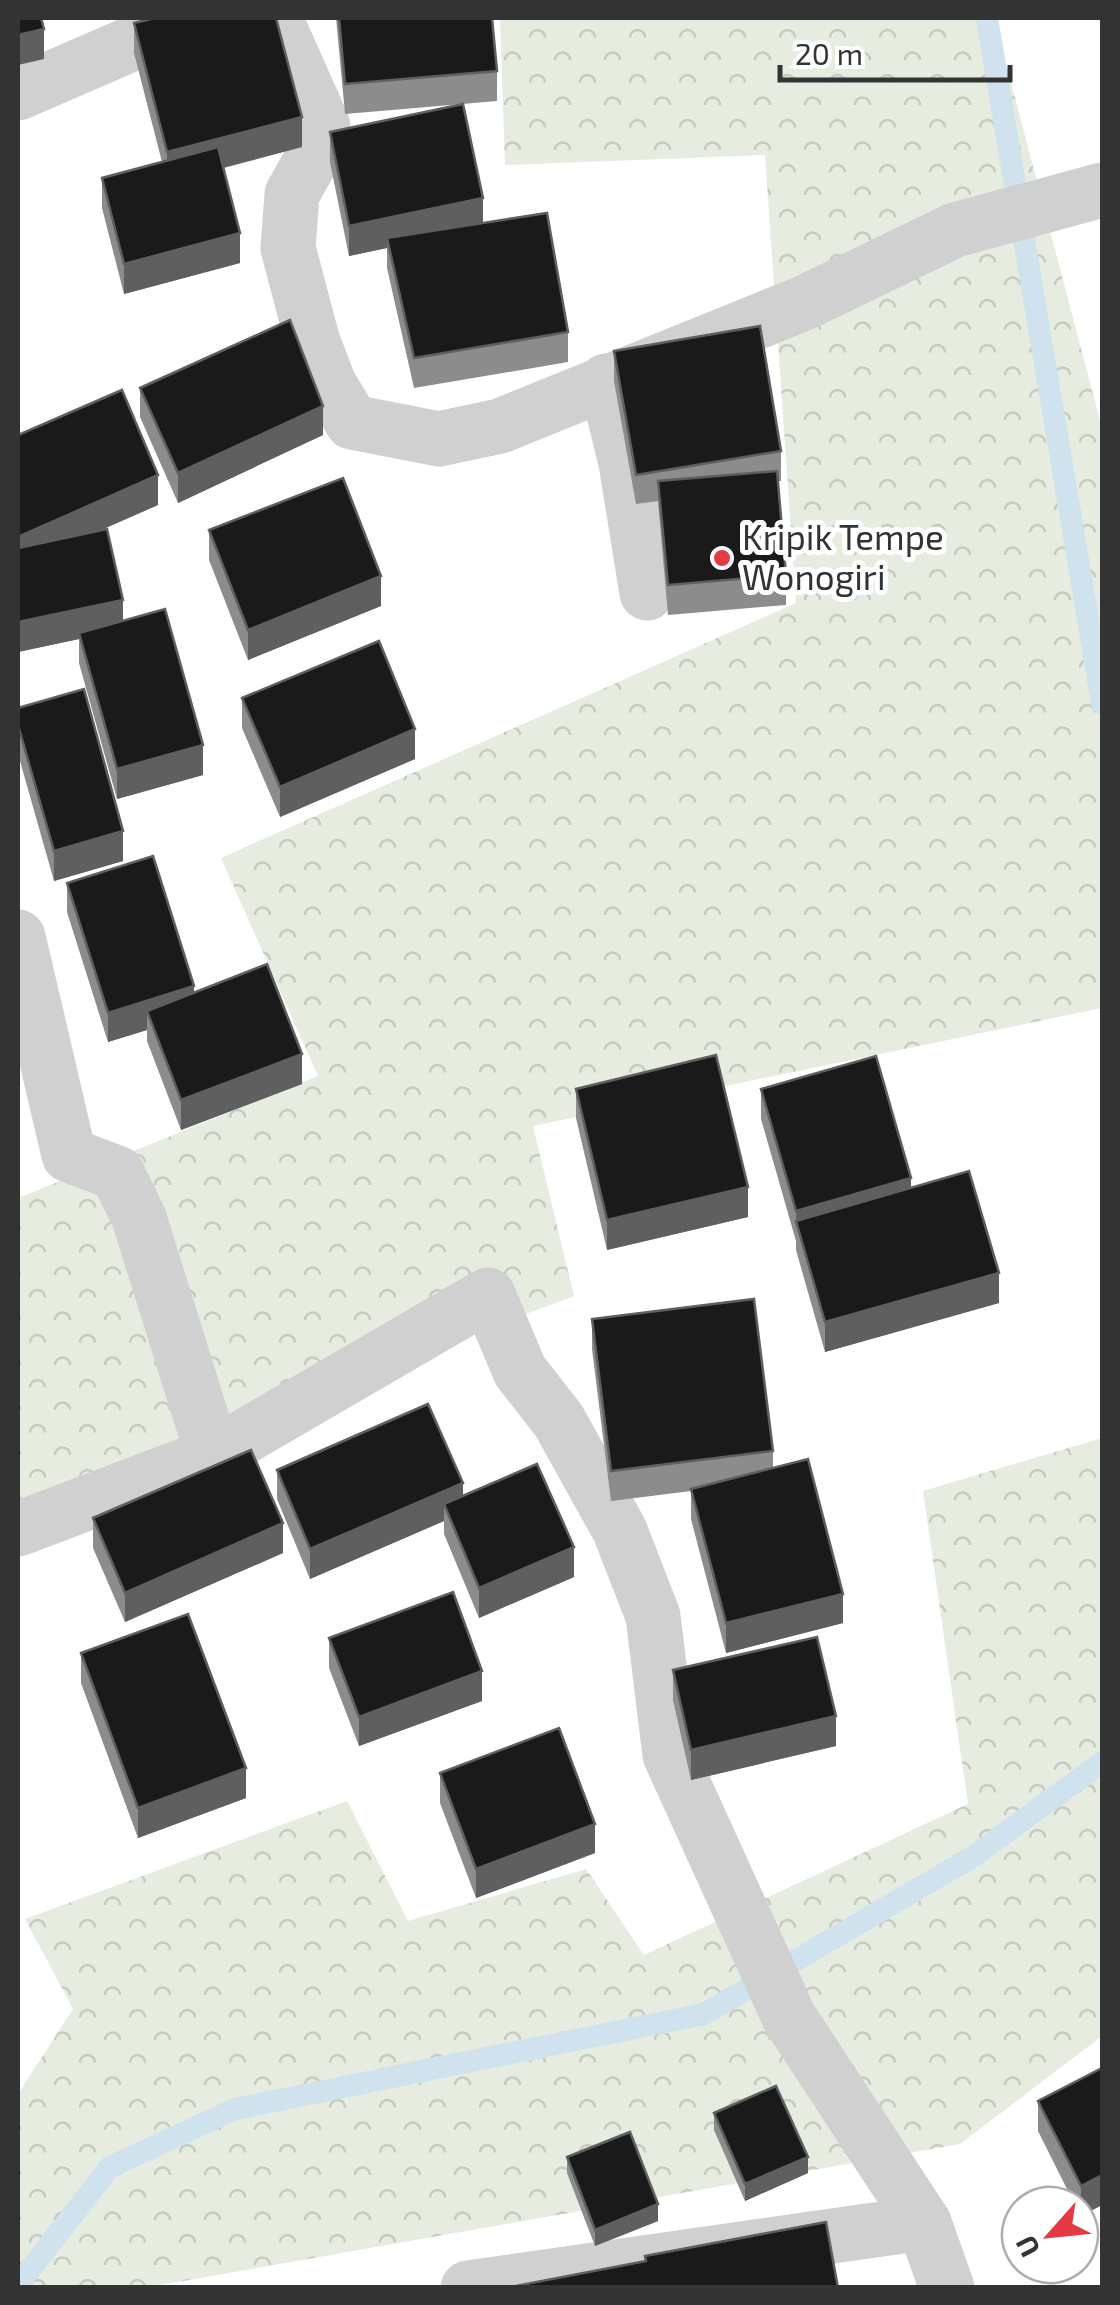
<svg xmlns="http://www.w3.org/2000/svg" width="1120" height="2305" font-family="'Exo 2',sans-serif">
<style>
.forest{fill:url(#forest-crowns)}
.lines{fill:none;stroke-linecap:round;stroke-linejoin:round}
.stream{stroke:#cfe2ee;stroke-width:22}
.minor{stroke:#d0d0d0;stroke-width:55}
.wall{fill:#8c8c8c}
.shaded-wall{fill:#5f5f5f}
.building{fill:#1a1a1a;stroke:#5f5f5f;stroke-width:2.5}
.poi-dot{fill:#e63946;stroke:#fff;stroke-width:4}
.labels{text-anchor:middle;stroke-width:10;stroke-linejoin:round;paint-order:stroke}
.poi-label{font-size:35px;fill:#333;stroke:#fff;text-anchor:start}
</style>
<defs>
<pattern id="forest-crowns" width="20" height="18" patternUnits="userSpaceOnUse" patternTransform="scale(2.5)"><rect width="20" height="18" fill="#e6ecdf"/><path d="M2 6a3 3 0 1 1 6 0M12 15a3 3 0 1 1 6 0" fill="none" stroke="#c6cbc0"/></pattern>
</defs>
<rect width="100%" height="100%" fill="#fff"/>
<g class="forest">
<path d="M500,18h494l108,410v580l-569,118 41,170 -556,209v-307l300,-122 -97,-218 575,-255 -31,-448 -260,10z"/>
<path d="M1102,1438v598l-142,108 -811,143h-131v-193l55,-85 -48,-90 322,-118 61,120 178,-52 58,86 324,-151 -45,-313z"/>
</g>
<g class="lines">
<g class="stream">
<path d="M987,18l115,685"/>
<path d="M18,2285l92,-118 125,-58 469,-95 270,-158 128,-94"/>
</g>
<g class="minor">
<path d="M275,18l48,108 -4,20 -27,48 -4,54 24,91 17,45 23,38 87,17 61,-13 304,-123 151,-73 147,-40"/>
<path d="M18,93l173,-75"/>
<path d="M606,381l20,82 21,130"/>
<path d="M18,937l51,218 48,18 22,45 74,237"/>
<path d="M18,1529l195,-74 275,-160 32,76 39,50 61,110 33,85 17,139 119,262 135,206 23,65"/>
<path d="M468,2288l456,-65"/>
</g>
</g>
<g class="wall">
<path d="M336,18h156l5,53v30l-152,13z"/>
<path d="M134,23l168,124 -78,21 16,95 -116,31 -22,-86v-30l60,-16 -28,-109z"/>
<path d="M330,132l153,91 85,109v30l-154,26 -27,-120v-20l-38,8 -19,-94z"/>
<path d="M614,351l167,100v30h-3l8,94v30l-118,10 -10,-114 -22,3 -22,-123z"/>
<path d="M140,388l183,47 -145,68 -38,-86z"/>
<path d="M18,435l140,70 -61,27 26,89 80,154 -86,24 -38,-136v-24l-61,13z"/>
<path d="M209,530l172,76 -133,54 -39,-100z"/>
<path d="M242,698l173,61 -135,58 -38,-89z"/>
<path d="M18,708l105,153 -69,20 -36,-127z"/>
<path d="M67,883l127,110 108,91 -121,46 -34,-89v-11l-39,12 -41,-130z"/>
<path d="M576,1089l172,128 -141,33 -31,-132z"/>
<path d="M761,1089l150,99 88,115 -174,49 -29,-102v-9l-35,-122z"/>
<path d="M592,1319l181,132v17l70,155 -117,30 -35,-134v-28l-80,10 -19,-152z"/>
<path d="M277,1470l186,26 111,81 -95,41 -35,-84v-13l-134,58 -33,-80z"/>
<path d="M93,1518l190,35 -158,69 -32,-74z"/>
<path d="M329,1638l153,63 -123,45 -30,-78z"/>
<path d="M81,1653l165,145 -108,40 -57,-155z"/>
<path d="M673,1670l163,76 -145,34 -18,-80z"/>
<path d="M440,1773l155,80 -119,45 -36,-95z"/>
<path d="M1102,2068v137l-21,11 -1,-11h-5l-37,-74v-30z"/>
<path d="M714,2113l94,60 -63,28 -31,-71z"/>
<path d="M567,2157l91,64 -63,25 -28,-73z"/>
</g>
<g class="shaded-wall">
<path d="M44,29v30l-26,6v-30z"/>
<path d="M302,117v30l-135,35v-30z"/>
<path d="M483,198v30l-96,10v10l-38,8v-30z"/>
<path d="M240,233v30l-116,31v-30z"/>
<path d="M323,406v29l-145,68v-30z"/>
<path d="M158,475v30l-140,61v-29z"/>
<path d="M381,576v30l-133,54v-30z"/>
<path d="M123,600v29l-44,4v6l-61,13v-30z"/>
<path d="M415,729v30l-135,58v-30z"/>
<path d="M203,745v30l-86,24v-30z"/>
<path d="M123,831v30l-69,20v-30z"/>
<path d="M194,986v30l-47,-5v19l-39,12v-29z"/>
<path d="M302,1054v30l-121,46v-30z"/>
<path d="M911,1178v30l-115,13v20v-30z"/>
<path d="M748,1187v30l-141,33v-30z"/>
<path d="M999,1273v30l-174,49v-30z"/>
<path d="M463,1483v30l-19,-9v17l-134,58v-30z"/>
<path d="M283,1523v30l-158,69v-29z"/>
<path d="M574,1547v30l-95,41v-30z"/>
<path d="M843,1594v29l-117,30v-30z"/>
<path d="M482,1671v30l-123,45v-29z"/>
<path d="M836,1716v30l-145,34v-30z"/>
<path d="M246,1768v30l-108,40v-30z"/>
<path d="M595,1824v29l-119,45v-29z"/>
<path d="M808,2157v16l-63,28v-17z"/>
<path d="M1102,2175v30l-21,11v-30z"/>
<path d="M658,2204v17l-63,25v-16z"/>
</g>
<g class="building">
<path d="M18,18h23l3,11 -26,6z"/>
<path d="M155,18h121l26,99 -135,35 -33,-129z"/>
<path d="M339,18h153l5,53 -152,13z"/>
<path d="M463,104l20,94 -134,28 -19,-94z"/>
<path d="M218,147l22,86 -116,31 -22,-86z"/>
<path d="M547,213l21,119 -154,26 -27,-120z"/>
<path d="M290,320l33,86 -145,67 -38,-85z"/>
<path d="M760,326l21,125 -145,24 -22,-124z"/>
<path d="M122,390l36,85 -140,62v-102z"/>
<path d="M777,471l9,104 -118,10 -10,-104z"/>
<path d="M343,478l38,98 -133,54 -39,-100z"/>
<path d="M107,529l16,71 -105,22v-74z"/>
<path d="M165,609l38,136 -86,24 -38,-136z"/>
<path d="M379,641l36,88 -135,58 -38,-89z"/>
<path d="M84,689l39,142 -69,20 -36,-126v-17z"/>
<path d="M153,856l41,130 -86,27 -41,-130z"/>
<path d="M267,964l35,90 -121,46 -34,-89z"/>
<path d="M716,1055l32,132 -141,33 -31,-131z"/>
<path d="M876,1056l35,122 -115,33 -35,-122z"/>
<path d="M969,1171l30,102 -174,49 -29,-101z"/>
<path d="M754,1299l19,152 -162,20 -19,-152z"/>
<path d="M428,1404l35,79 -153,66 -33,-79z"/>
<path d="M251,1450l32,73 -158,70 -32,-75z"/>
<path d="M808,1459l35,135 -117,29 -35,-134z"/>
<path d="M537,1464l37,83 -95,41 -35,-84z"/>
<path d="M453,1592l29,79 -123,46 -30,-79z"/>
<path d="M188,1614l58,154 -108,40 -57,-155z"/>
<path d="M817,1637l19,79 -145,34 -18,-80z"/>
<path d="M559,1728l36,96 -119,45 -36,-96z"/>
<path d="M1102,2068v107l-21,11 -43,-85z"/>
<path d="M776,2086l32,71 -63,27 -31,-71z"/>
<path d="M630,2132l28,72 -63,26 -28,-73z"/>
<path d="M826,2222l12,66h-333l141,-27 -1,-5z"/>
</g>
<circle class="poi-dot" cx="722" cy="558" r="10"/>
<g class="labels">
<g class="poi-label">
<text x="742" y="550">Kripik Tempe<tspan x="742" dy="40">Wonogiri</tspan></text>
</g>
</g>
<rect width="1120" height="2305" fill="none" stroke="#333333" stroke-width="40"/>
<g transform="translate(1050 2235) rotate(243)"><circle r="48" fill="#ffffff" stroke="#adadad" stroke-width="2.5"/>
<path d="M0-8L18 38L0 25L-18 38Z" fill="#e63946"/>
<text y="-15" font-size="28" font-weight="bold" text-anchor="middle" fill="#333333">U</text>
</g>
<path d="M780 65v15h230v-15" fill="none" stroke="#333333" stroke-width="5"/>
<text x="795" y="65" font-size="30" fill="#333333" stroke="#ffffff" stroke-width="8" paint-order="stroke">20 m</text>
</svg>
